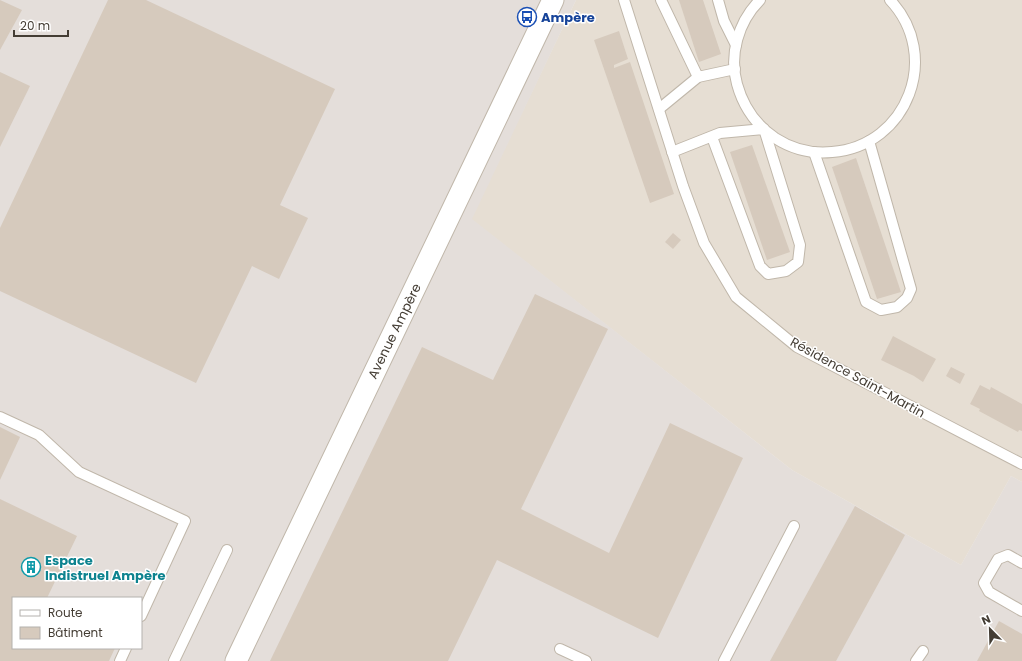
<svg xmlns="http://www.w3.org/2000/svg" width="1022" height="661" font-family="Poppins,sans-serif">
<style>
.residential{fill:#e6ded3}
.industrial{fill:#e4deda;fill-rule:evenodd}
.building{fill:#d6cabd}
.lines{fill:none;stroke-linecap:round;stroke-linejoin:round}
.lane-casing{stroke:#c0b7aa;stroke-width:12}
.street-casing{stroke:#c0b7aa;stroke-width:23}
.lane{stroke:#fff;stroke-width:10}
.street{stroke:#fff;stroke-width:21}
.labels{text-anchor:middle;stroke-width:3;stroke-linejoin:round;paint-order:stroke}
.transit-label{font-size:13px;font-weight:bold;fill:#164399;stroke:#fff;text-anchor:start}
.street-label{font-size:13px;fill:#443d34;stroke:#fff}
.culture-label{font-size:13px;font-weight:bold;fill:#0d838f;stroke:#fff;text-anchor:start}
</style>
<rect width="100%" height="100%" fill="#f2ede5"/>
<path class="residential" d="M576,0h446v482l-11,-6 -50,89 -169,-95 -321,-251z"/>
<path class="industrial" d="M0,0h576l-104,219 320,251 169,95 50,-89 11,6v179h-1022zM13,598h128v50h-128z"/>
<g class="building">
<path d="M0,0l22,10 -22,40z"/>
<path d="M108,0h38l189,89 -55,116 28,13 -29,61 -27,-13 -56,117 -196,-92v-63z"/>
<path d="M679,0h24l18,54 -22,8z"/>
<path d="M619,31l9,28 -14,6v3l16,-6 44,132 -24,9 -56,-163z"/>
<path d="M0,72l30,14 -30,61z"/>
<path d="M752,145l38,107 -23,8 -37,-108z"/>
<path d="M856,158l45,134 -24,7 -45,-132z"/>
<path d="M673,233l8,7 -8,9 -8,-7z"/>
<path d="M535,294l73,35 -87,180 88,44 61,-130 73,35 -85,180 -161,-78 -49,101h-178l152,-314 71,33z"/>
<path d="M893,336l43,23 -13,23 -9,-6 -33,-16z"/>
<path d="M951,367l14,7 -5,10 -14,-8z"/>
<path d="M980,385l10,5 1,-3 31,17v27l-3,-1 -1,2 -39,-21 1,-2 -10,-5z"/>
<path d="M0,427l20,10 -20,43z"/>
<path d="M0,499l77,37 -30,62h-34v50h102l-6,13h-109z"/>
<path d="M855,506l50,29 -69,126h-66z"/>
<path d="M999,621l23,13v27h-45z"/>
</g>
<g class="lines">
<defs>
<g id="lane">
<path d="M624,0l59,186 21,57 32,54 61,50 225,117"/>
<path d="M661,0l37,77"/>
<path d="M718,0l6,21 12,24"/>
<path d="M760,0c-22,22 -31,55 -23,84 6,22 19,41 38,54 17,11 37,16 57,14 76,-6 110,-97 58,-152"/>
<path d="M659,109l39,-32 37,-8"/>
<path d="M672,152l48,-19 44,-4 36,116 -2,17 -12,9 -18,3 -8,-8 -48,-129"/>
<path d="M814,152l52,150 15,8 16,-3 10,-9 4,-9 -42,-148"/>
<path d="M0,417l39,18 40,37 106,49 -44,95"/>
<path d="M1022,563l-14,-8 -10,4 -14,24 5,9 33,19"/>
<path d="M560,649l26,12"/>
<path d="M120,661l6,-13"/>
<path d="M174,661l53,-111"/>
<path d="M724,661l70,-135"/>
<path d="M916,661l7,-10"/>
</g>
<path id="street" d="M236,661l317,-661"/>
</defs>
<use href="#lane" class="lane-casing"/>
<use href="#street" class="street-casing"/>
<use href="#lane" class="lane"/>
<use href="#street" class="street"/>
</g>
<defs>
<symbol id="bus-ring" viewBox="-11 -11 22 22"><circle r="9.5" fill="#fff" stroke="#1a4fb4" stroke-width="1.5"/><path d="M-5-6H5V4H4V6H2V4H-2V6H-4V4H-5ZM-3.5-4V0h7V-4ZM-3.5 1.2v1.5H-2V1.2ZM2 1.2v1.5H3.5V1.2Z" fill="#1a4fb4"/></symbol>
<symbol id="building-ring" viewBox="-11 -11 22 22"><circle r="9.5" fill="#fff" stroke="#0f9aa8" stroke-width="1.5"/><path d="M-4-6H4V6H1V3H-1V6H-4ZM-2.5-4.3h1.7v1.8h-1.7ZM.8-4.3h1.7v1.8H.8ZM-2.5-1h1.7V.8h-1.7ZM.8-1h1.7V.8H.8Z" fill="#0f9aa8"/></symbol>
</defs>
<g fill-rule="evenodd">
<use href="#bus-ring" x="516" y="6" width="22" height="22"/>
<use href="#building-ring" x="20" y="556" width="22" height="22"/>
</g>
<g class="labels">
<g class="transit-label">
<text x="541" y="22">Ampère</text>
</g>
<g class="street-label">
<text transform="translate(394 331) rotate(-64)" y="5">Avenue Ampère</text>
<text transform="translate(858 377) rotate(29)" y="5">Résidence Saint-Martin</text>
</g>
<g class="culture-label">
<text x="45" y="565">Espace<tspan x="45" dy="15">Indistruel Ampère</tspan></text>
</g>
</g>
<rect x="12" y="597" width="130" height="52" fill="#ffffff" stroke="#b4b1ae"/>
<rect x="20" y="610" width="20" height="6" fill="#ffffff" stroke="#b4b1ae"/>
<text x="48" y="617" font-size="12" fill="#443d34">Route</text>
<rect x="20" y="627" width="20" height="12" fill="#d6cabd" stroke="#b4b1ae"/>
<text x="48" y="637" font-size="12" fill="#443d34">Bâtiment</text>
<g transform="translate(990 629) rotate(337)" stroke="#ffffff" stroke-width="3" paint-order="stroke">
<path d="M0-3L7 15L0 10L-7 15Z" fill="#443d34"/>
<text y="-6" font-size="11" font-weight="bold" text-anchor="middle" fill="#443d34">N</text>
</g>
<path d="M14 30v6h54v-6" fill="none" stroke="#443d34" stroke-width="2"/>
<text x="20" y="30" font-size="12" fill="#443d34" stroke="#ffffff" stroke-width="3" paint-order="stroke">20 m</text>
</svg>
